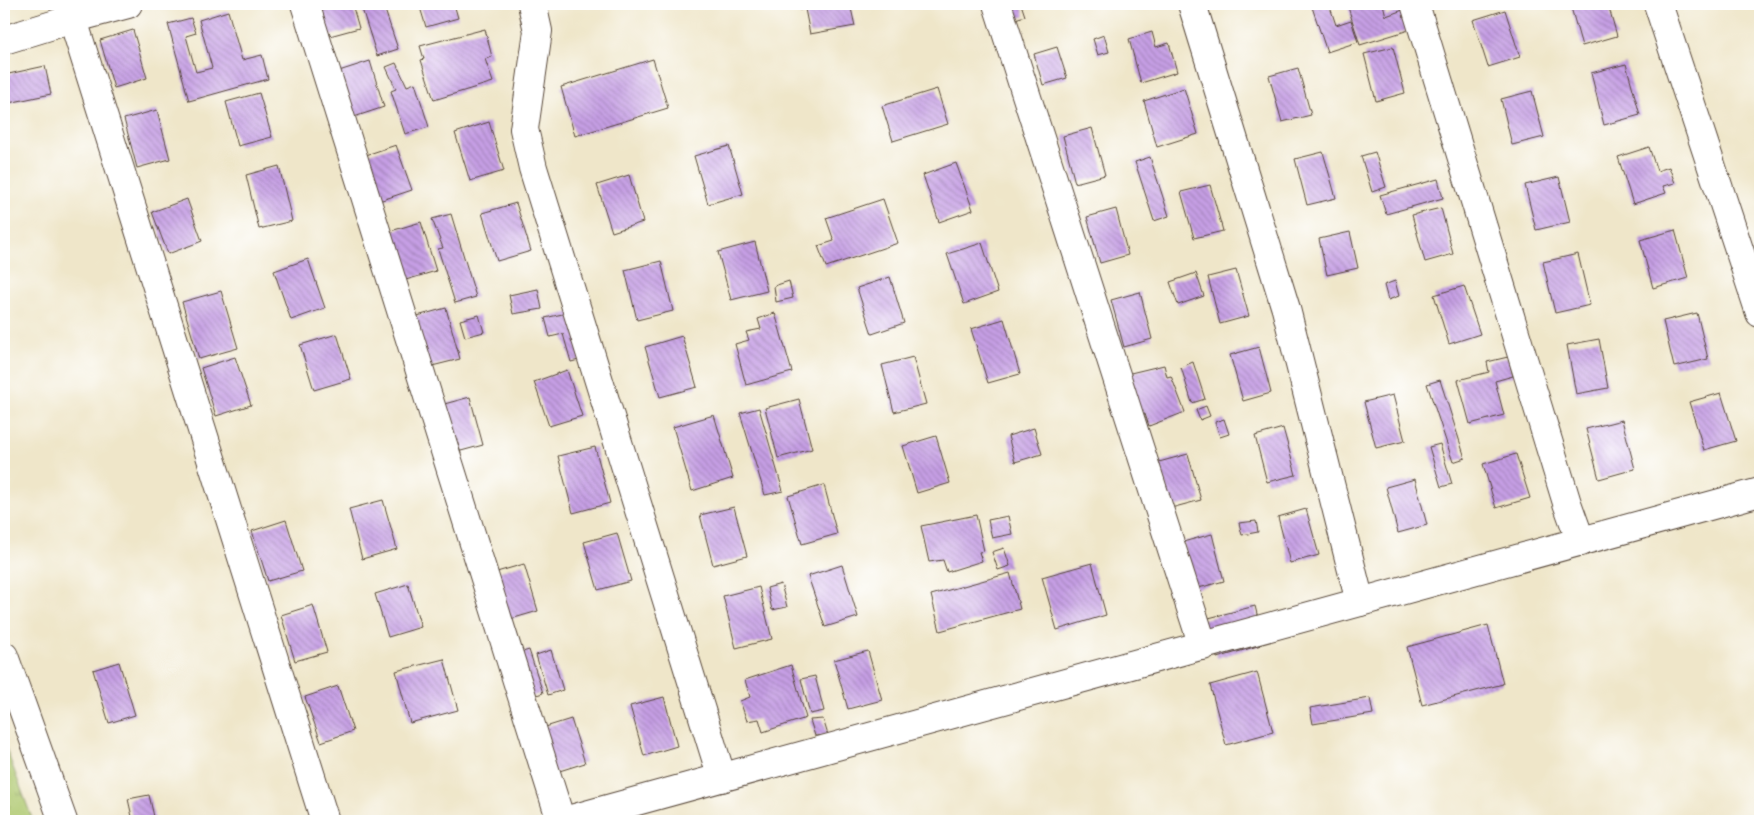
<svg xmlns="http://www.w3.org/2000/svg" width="1764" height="825" font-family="'Indie Flower',sans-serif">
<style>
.grass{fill:url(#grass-tufts);stroke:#747946}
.building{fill:url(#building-back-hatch)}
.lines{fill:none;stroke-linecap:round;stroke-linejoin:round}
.minor-casing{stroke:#564638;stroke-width:30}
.primary-casing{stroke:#564638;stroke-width:30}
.minor{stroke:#fff;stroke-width:28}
.primary{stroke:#fff;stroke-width:28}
</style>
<defs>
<pattern id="grass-tufts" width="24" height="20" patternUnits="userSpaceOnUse" patternTransform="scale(1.25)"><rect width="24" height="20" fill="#aec86e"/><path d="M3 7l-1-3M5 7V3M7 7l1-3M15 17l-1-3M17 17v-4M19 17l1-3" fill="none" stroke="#8fa35a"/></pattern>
<pattern id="building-back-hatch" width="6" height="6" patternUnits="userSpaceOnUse" patternTransform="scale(1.25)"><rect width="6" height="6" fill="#c69fe5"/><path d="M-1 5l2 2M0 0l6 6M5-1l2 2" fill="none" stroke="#a282b9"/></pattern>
</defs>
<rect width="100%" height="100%" fill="#fff"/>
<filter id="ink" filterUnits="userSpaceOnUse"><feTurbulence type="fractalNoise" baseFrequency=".02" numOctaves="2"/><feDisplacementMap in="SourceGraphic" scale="10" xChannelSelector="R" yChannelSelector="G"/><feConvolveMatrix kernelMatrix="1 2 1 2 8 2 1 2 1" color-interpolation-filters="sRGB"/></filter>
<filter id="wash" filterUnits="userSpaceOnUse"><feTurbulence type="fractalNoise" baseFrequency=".0096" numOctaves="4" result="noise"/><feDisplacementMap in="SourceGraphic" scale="20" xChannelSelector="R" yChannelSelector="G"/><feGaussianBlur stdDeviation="1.12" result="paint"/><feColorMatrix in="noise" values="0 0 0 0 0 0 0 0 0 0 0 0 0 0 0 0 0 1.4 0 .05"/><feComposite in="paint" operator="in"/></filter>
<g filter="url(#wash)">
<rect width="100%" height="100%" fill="#efe6c9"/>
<path class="grass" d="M4,743l29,78h-29z"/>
<g id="blocks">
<g class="building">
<path d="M317,4h35l7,24 -33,9z"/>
<path d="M376,4h7l15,45 -21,7 -15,-47z"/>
<path d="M419,4h35l4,14 -32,9z"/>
<path d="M797,4h10l1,4 24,-4h18l5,22 -45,8 -5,-25 -6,1z"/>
<path d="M995,4h26l4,12 -23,7z"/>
<path d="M1311,4h18l7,21 15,-5 7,22 -31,10z"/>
<path d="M1347,4h36l3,12 17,-6 6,20 -49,15z"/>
<path d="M1570,4h38l9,32 -35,10z"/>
<path d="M1505,10l15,47 -32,10 -15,-47z"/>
<path d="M228,11l14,49 20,-5 6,24 -79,22 -21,-77 23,-6 5,15 -10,3 10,36 16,-4 -13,-48z"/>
<path d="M485,29l7,28 -7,2 8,23 -59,18 -13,-40 3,-1 -4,-13z"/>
<path d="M133,30l14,48 -33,10 -14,-48z"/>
<path d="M1152,32l4,15 13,-4 8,29 -36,11 -12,-44z"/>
<path d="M1104,35l5,17 -11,3 -5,-16z"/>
<path d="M1057,47l10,31 -24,7 -9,-31z"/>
<path d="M1393,47l12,46 -29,8 -12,-47z"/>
<path d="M653,59l15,49 -93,28 -14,-49z"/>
<path d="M370,61l14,46 -33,11 -15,-46z"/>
<path d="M396,63l11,23 8,-3 14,44 -24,7 -14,-43 5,-2 -10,-22z"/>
<path d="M1626,64l14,51 -36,10 -13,-52z"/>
<path d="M45,66l6,28 -47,10v-29z"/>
<path d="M1298,68l13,47 -29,7 -13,-46z"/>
<path d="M1184,88l14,46 -41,13 -13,-46z"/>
<path d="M937,89l11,35 -55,17 -11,-35z"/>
<path d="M1532,91l12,46 -32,8 -11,-46z"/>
<path d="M259,93l13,44 -34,9 -12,-44z"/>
<path d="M157,110l13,49 -33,9 -13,-49z"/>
<path d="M489,122l15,49 -34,10 -15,-48z"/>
<path d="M1092,128l13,47 -30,8 -12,-47z"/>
<path d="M396,145l16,45 -33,11 -16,-45z"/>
<path d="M729,146l14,48 -35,10 -14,-48z"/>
<path d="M1649,147l8,24 12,-4 6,16 -12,3 3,7 -33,11 -15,-47z"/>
<path d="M1323,152l13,46 -29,7 -12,-46z"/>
<path d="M1375,152l11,35 -14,5 -11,-36z"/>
<path d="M1150,157l19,59 -15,5 -19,-59z"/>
<path d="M956,163l17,47 -34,12 -16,-47z"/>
<path d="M279,166l13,55 -33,8 -13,-54z"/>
<path d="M629,175l14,47 -31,10 -15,-47z"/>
<path d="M1559,177l11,45 -34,8 -11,-45z"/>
<path d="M1438,179l5,19 -57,16 -6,-19z"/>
<path d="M1210,185l13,46 -29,7 -13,-46z"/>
<path d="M187,199l15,42 -34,13 -16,-42z"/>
<path d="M883,199l15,44 -72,24 -8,-21 16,-5 -8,-23z"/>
<path d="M516,203l15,48 -34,10 -15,-48z"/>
<path d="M1441,208l12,46 -28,8 -13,-47z"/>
<path d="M1116,209l12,46 -28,8 -13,-46z"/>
<path d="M451,214l25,83 -21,6 -17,-54 5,-1 -11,-29z"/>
<path d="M421,222l15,49 -37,11 -15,-49z"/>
<path d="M1675,230l13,48 -35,10 -13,-48z"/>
<path d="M1350,232l8,36 -31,7 -8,-36z"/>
<path d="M755,242l12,49 -36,9 -13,-48z"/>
<path d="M982,243l16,49 -34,12 -17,-50z"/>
<path d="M1578,254l12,51 -35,8 -12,-51z"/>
<path d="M308,259l17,49 -34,12 -17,-49z"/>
<path d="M661,261l12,50 -36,9 -12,-50z"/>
<path d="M1236,270l13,46 -29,8 -12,-47z"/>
<path d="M1196,273l8,23 -26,9 -8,-23z"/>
<path d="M890,277l14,46 -32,11 -15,-46z"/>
<path d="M789,281l4,17 -17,4 -2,-16z"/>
<path d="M1395,281l4,15 -11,4 -4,-15z"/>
<path d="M1464,286l16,48 -31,10 -15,-49z"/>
<path d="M538,289l4,20 -29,5 -4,-19z"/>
<path d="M221,291l17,57 -39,11 -17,-57z"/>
<path d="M1140,292l12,47 -28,8 -13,-47z"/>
<path d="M446,308l14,51 -36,9 -14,-50z"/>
<path d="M571,312l12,47 -12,3 -8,-28 -13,3 -5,-19z"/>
<path d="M775,313l17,59 -46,13 -11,-41 14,-4 -3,-8 15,-3 -3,-10z"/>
<path d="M1697,313l11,46 -34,8 -11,-46z"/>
<path d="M479,315l5,17 -19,5 -5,-17z"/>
<path d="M1004,319l16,55 -32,9 -17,-54z"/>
<path d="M337,334l14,45 -37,11 -14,-45z"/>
<path d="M682,336l15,51 -37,10 -15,-50z"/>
<path d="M1599,339l9,49 -32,6 -9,-49z"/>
<path d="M1259,347l12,46 -28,8 -13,-46z"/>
<path d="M235,357l16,48 -35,11 -15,-48z"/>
<path d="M913,357l13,47 -32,8 -12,-47z"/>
<path d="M1508,357l5,19 -18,5 9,34 -34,9 -12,-44 31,-8 -2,-10z"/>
<path d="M1193,362l12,37 -13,4 -11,-36z"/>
<path d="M1164,365l3,12 4,-1 14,36 -36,14 -4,-12 -17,4 -10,-42z"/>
<path d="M567,370l15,46 -33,10 -15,-44z"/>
<path d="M1440,380l25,78 -12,4 -26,-78z"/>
<path d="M1721,393l15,48 -32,9 -15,-48z"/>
<path d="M1393,395l12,46 -29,7 -12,-46z"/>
<path d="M470,397l13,48 -33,9 -13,-48z"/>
<path d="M799,399l13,50 -34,9 -13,-50z"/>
<path d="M1206,406l4,10 -10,4 -4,-10z"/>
<path d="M759,408l24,83 -18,4 -25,-82z"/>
<path d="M714,415l19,63 -41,13 -19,-64z"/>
<path d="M1224,419l5,15 -9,3 -5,-15z"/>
<path d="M1622,420l13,49 -36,10 -13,-50z"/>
<path d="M1034,428l8,26 -27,8 -7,-26z"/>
<path d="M1283,428l13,47 -29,7 -12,-46z"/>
<path d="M936,436l14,47 -33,10 -14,-47z"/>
<path d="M1440,444l12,40 -11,3 -12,-40z"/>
<path d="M595,447l15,56 -37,10 -15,-57z"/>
<path d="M1188,454l13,46 -30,8 -12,-46z"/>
<path d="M1516,454l14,44 -34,10 -13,-44z"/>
<path d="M1415,479l12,46 -29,8 -12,-46z"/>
<path d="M824,485l13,49 -35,10 -14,-48z"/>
<path d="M383,500l14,49 -35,10 -13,-50z"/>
<path d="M734,507l13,49 -34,9 -13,-50z"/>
<path d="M1306,509l13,46 -29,8 -12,-46z"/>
<path d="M976,515l8,36 -5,1 3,9 -35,11 -4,-12 -14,2 -8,-36z"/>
<path d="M1008,516l4,18 -20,4 -4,-18z"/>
<path d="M286,520l16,51 -34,10 -16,-50z"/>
<path d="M1256,521l2,11 -16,3 -3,-12z"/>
<path d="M617,533l14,48 -33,9 -14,-48z"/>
<path d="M1212,534l12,47 -29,8 -12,-47z"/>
<path d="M1004,548l6,18 -12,4 -6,-18z"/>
<path d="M1092,563l14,52 -49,15 -15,-53z"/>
<path d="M524,564l14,47 -34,10 -14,-47z"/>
<path d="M842,565l16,52 -33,10 -17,-51z"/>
<path d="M1010,573l10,36 -80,22 -9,-36z"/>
<path d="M408,584l13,43 -33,10 -13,-43z"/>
<path d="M781,584l6,23 -15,3 -5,-22z"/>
<path d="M759,587l13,52 -36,9 -13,-52z"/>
<path d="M313,605l14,47 -32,9 -14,-46z"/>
<path d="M1255,606l6,24 -4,1 4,14 -44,13 -4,-15 -12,-23z"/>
<path d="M1488,625l15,59 -81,21 -15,-58z"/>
<path d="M529,650l14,43 -30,9 -13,-43z"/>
<path d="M551,650l12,40 -15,5 -12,-40z"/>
<path d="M868,651l14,49 -34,9 -14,-49z"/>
<path d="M444,659l14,51 -48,13 -14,-52z"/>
<path d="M119,662l16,53 -26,8 -16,-53z"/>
<path d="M791,665l15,53 -43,14 -4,-13 -12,2 -7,-20 10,-4 -5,-17z"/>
<path d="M1257,672l16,60 -47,13 -16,-60z"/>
<path d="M815,676l9,35 -14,3 -9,-35z"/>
<path d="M338,686l15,45 -32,11 -16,-45z"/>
<path d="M664,697l13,49 -33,10 -14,-50z"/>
<path d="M1370,698l3,16 -60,10 -3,-16z"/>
<path d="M571,719l14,44 -32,10 -14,-44z"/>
<path d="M823,719l5,16 -13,1 -5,-16z"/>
<path d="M149,795l6,26h-22l-5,-22z"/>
</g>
</g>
</g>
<g filter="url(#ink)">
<use href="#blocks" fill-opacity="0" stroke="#564638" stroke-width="1"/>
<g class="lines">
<defs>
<g id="minor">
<path d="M68,4l257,817"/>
<path d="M305,4l256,817"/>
<path d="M532,4l6,27 -14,98 9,39 189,610"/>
<path d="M997,4l206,642"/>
<path d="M1192,4l94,305 74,293"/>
<path d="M1415,4l152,499 14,39"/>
<path d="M1658,4l102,309"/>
<path d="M4,40l68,-21 56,-15"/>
<path d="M564,821l1196,-329"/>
</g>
<path id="primary" d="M4,656l59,165"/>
</defs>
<use href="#minor" class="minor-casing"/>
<use href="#primary" class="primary-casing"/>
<use href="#minor" class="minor"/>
<use href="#primary" class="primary"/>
</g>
</g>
<rect width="1764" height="825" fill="none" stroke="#fff" stroke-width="20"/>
</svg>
